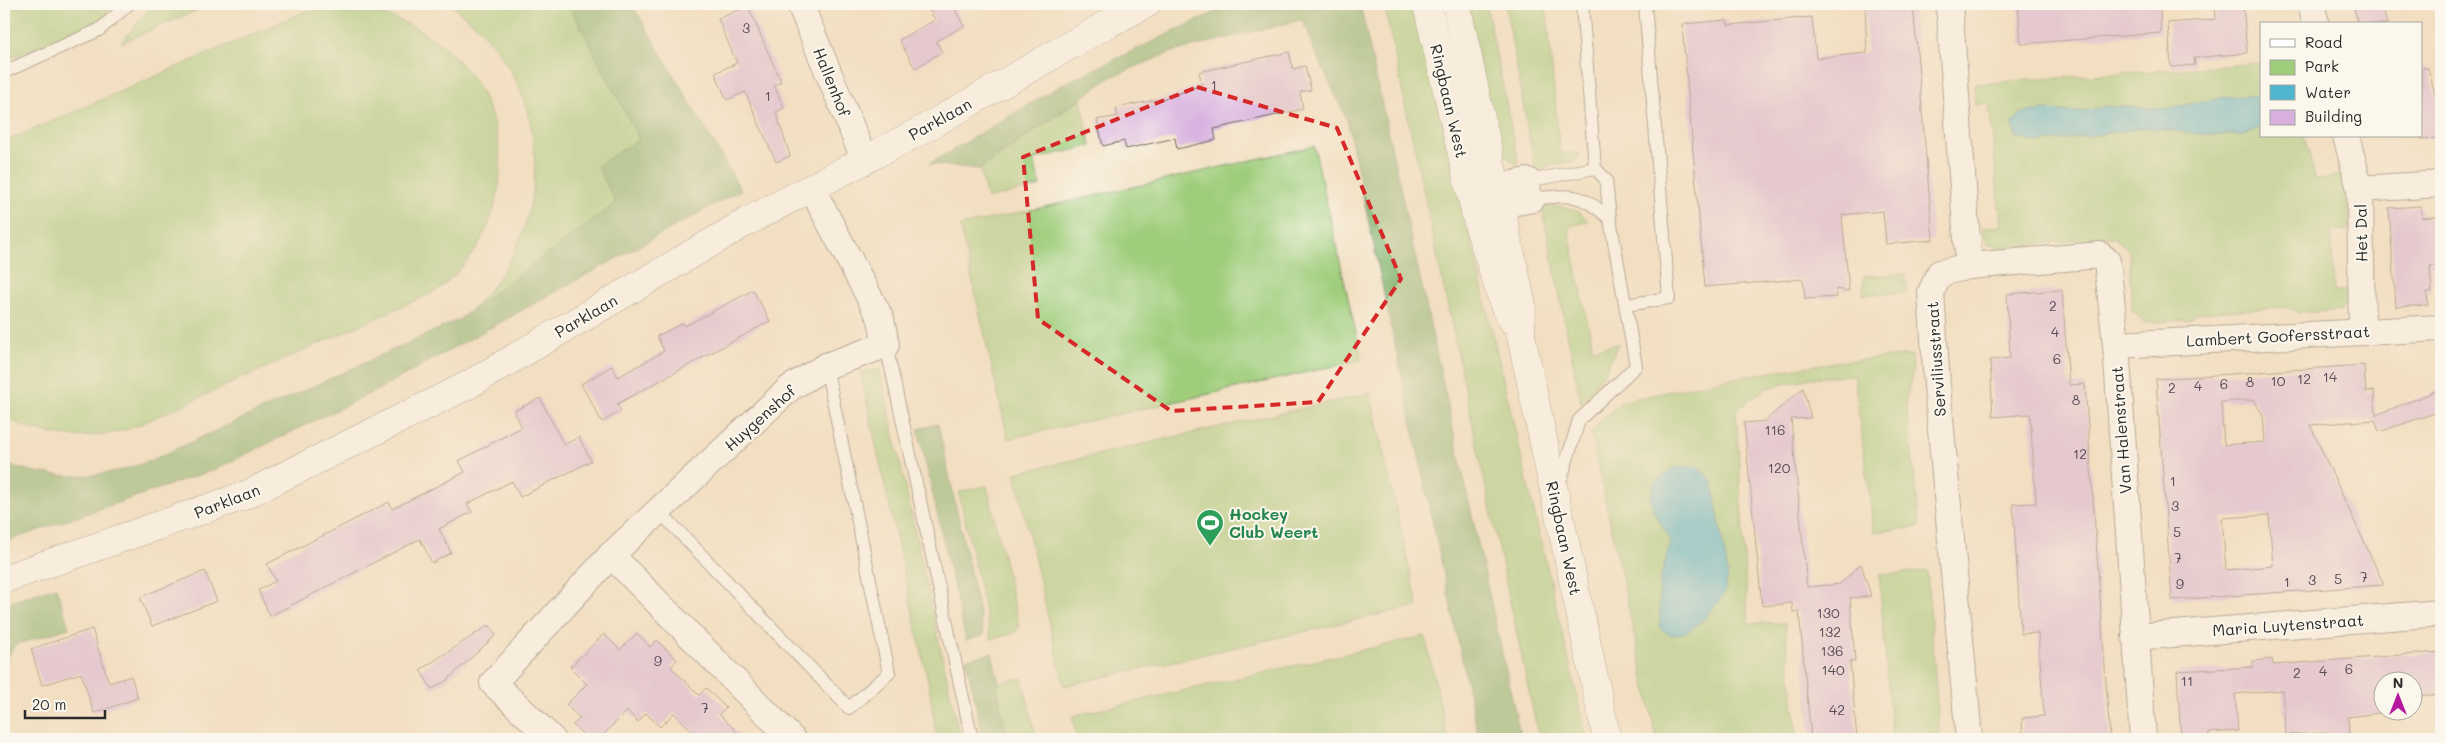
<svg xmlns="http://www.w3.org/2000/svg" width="2445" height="743" font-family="Mali,sans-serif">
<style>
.green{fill:#9fcd7b;stroke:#657c53}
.forest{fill:#7fb06b;stroke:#556e4b}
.water{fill:#50b5ce;stroke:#3e707c}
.building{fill:#d7b0e0;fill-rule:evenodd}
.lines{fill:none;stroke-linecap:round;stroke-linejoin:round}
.service-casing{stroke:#716a60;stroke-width:14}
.minor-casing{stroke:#716a60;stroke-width:28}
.tertiary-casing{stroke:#716a60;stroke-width:29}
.primary-casing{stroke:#716a60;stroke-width:29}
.service{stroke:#fff;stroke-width:12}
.minor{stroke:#fff;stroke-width:26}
.tertiary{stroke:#fff;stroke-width:28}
.primary{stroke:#fff;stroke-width:28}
.marked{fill:none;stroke:#d62828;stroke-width:4;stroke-dasharray:10 6;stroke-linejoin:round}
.labels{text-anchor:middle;stroke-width:4;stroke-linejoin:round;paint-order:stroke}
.number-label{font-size:14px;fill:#564c58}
.street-label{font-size:16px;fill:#2b2b2b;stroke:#fbf7ec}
.leisure-label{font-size:16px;font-weight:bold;fill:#27864d;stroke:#fbf7ec;text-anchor:start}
</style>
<rect width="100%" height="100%" fill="#fbf7ec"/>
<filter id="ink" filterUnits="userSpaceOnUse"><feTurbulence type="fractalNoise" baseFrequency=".02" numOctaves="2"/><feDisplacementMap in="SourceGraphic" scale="10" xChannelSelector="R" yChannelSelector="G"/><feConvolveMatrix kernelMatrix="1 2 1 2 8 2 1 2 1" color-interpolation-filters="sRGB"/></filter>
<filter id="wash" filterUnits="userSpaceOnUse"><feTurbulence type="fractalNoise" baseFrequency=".0096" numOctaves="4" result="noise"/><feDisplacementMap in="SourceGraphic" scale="20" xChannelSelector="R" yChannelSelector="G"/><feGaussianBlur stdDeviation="1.12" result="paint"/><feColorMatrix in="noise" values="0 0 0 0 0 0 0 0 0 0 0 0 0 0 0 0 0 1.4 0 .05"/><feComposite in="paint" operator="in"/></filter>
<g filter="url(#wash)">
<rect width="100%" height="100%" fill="#f2dfc1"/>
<g class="green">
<path d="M4,4h110l-11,15 -99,42z"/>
<path d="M152,4h59l-90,39z"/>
<path d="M449,4h120l70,135 -23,64 -136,102 -11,7c94,-88 87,-235 -20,-308z"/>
<path d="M1384,4h32l171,735h-48z"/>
<path d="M1469,4h17l33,162 -23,-17z"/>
<path d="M1505,4h41l14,149h20l-2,6 -5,2 -38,8z"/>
<path d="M339,8c154,5 220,189 97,283l-302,136c-45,15 -88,12 -130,-10v-275l300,-130z"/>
<path d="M2261,63v34h-36l-60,12 -57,-3 -29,6 -36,-2 -22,3 -8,11 4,13 21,6 91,-13 21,-2 61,7h32l18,-7v8h43l12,44 28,-6 6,28 -1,28 -18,1 3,60 20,-1 -12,20 -43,3 -12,-6 -88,6 -11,7 -43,3 -13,-13 -3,-59 -15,-14 -117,11 -11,-5 -4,-15 19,-2 -12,-123 -14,2 -1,-21z"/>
<path d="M1081,99l10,47 -57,13 6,27 -53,13 -7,-30z"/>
<path d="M1314,146l48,214 -354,79 -48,-213z"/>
<path d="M1542,207c20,-1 33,-2 46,14l-20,6 25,122 25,-5 -13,28 -24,31z"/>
<path d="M1905,274l2,18 -44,3 1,-19z"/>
<path d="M1912,355l1,16 -7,29 14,127 -46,5 -20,-157 -43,3 -45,10 -30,22 12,213h37l12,116h-140l-66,-305 11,-15 21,-18 111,-23 101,-16z"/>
<path d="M880,369v1l80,369h-23l-8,-53 -69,-314z"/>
<path d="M1370,393l48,213 -354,80 -49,-213z"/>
<path d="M987,486l32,140 -4,7 -24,6 -32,-147z"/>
<path d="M1927,571l13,168h-48l-13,-164z"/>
<path d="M1425,636l23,103h-371l-5,-23z"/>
<path d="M1022,678l14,59 16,-3 1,5h-46l-11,-56z"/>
</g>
<g class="forest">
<path d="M569,4h63l109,186 -362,199 -163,80 -212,73v-79c50,18 101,17 150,-4l304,-139 158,-117 -19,-37 42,-27z"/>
<path d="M1232,4h128l161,735h-42l-132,-619 -36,-77 -2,-10 -8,-13 -129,32 -61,25 -131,92 -51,-5 136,-81z"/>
<path d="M938,424l46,211 -18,6 -48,-212z"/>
<path d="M56,587l13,41 -54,17 -11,18v-59z"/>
<path d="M992,653l7,30 -3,1 11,55h-24l-17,-80z"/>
</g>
<g class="water">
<path d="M2244,96l17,1v30l-18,8h-32l-61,-7 -21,2 -91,13 -22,-6 -3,-13 8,-11 22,-3 36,2 29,-6 57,3 60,-12z"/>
<path d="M1696,466l16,14 16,93 -3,20 -20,25 -16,13 -18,5 -11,-8 -1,-45 12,-42 -18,-31 -2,-12 4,-16 20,-15z"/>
</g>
<g id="blocks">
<g class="building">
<path d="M926,4h26l12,22 -28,15 6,11 -27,16 -16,-28 36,-20z"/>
<path d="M1865,4h48l20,236 -47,4 -3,-33 -41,4 7,76 -13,-2 1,8 -32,2 -2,-20 -98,8 -23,-263 45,-4 1,5 84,-8 4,41 51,-5z"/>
<path d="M2018,4h142l1,29 -140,11z"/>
<path d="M2215,4h28l4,49 -53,5 1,7 -24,2 -3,-44 48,-4z"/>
<path d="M2353,4h29l5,20h-29z"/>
<path d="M748,6l33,76 -7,3 10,23 -8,4 14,44 -14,6 -31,-70 -18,8 -12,-27 22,-10 -19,-44z"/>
<path d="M1289,52l4,17 12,-3 6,24 -11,2 3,17 -89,20 2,11 -39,9 -2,-11 -49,11 -2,-8 -21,5 -6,-26 21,-4 -2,-8 53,-11 33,-13 -3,-12z"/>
<path d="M2421,68h7l13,48v22l-20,1z"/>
<path d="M2421,206l1,12 19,-2v50h-11l2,26h-5l1,13 -32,2 -7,-99z"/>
<path d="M753,290l17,31 -153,83 4,7 -19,11 -21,-38 31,-18 6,11 46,-26 -7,-15 26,-13 2,3z"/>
<path d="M2062,290l7,95 16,-1 25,355h-87l-1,-21 22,-2 -6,-83 -17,1 -8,-130 23,-1 -6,-89 -37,3 -3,-57 20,-2 -3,-64z"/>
<path d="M2364,365l2,27 8,-1 2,24 65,-26v22l-62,21 -4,-12 -65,5 74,160 -212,15 -16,-221zM2254,400l9,15 2,27 -41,3 -3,-43zM2269,515l4,51 -47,4 -4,-52z"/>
<path d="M1803,388l8,30 -20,1 16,168 33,-3 21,-20 10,32 -21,2 5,63 -5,1 7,77h-46l-12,-128 -6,1 -1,-9 -30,3 -18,-183 21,-2z"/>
<path d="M540,398l24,47 15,-8 12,24 -71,36 -8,-16 -45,23 5,8 -33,17 12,24 -19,10 -12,-24 -150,77 -12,-26 18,-9 -9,-17 122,-62 3,7 73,-37 -6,-11 63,-34 -8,-16z"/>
<path d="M205,571l12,30 -65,25 -12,-29z"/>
<path d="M489,625l7,10 -50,46 -14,8 -12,-19z"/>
<path d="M92,629l17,54 22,-7 7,22 -44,15 -13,-40 -39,12 -11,-36z"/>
<path d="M637,633l13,14 7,-7 20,20 -6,7 28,28 7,-7 20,20 -7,6 25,25h-44l-26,-26 -14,14 -14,-14 -8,9 -11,-11 -28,28h-11l-15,-14 7,-7 -14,-13 21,-21 -17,-17 34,-33 16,16z"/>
<path d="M2441,652v42l-25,2 1,13h-5v-29h-30v30h21l-55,7 1,17 -22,4v-5l-41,2 -4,-45 -47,4 3,37 -29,2v6h-28l-4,-68 76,-4v-6l19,-2 1,6z"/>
</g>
</g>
</g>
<g filter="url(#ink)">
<use href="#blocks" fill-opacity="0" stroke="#716a60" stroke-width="1"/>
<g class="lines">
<defs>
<g id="service">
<path d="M4,72l95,-42 30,-26"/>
<path d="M1528,181l67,-13"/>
<path d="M1532,199c40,-4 47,-8 78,20"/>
<path d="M1626,305l43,-7 -24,-294"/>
<path d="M886,345l86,394"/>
<path d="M1559,486l20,-66 57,-54 -26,-147 -4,-39 -11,-12 -13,-164"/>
<path d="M659,511l190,197 40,-35 -63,-307"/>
</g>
<g id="minor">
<path d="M800,4l65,157"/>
<path d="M1949,4l20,262 -29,7 -9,19 6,93 32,354"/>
<path d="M2311,4l5,20"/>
<path d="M2346,136l14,53 2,143"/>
<path d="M1497,187l31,-6"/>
<path d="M2360,189l81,-5"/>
<path d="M1479,199l22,6 31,-6"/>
<path d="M1969,266l131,-11 7,6 9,84 27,394"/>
<path d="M2116,345l325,-17"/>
<path d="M611,555l181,184"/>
<path d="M2135,637l306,-24"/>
<path d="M552,739l-59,-56 118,-128 179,-167 36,-22 60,-21 -5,-26 -69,-130"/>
</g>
<path id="tertiary" d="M4,579l242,-84 222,-110 280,-164 174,-91 187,-107 37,-19"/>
<g id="primary">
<path d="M1427,4l51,220 26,81 9,16"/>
<path d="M1456,4l66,302 -1,30 86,403"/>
</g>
</defs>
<use href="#service" class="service-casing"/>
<use href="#minor" class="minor-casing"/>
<use href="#tertiary" class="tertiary-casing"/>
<use href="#primary" class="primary-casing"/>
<use href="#service" class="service"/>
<use href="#minor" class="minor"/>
<use href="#tertiary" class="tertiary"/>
<use href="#primary" class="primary"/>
</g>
</g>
<path d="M0 0H2445V743H0ZM1197,87l140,41 64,151 -83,123 -147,9 -133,-92 -15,-162z" fill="#f2dfc1" fill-opacity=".55" fill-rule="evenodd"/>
<path class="marked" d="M1197,87l140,41 64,151 -83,123 -147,9 -133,-92 -15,-162z"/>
<defs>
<symbol id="stadium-pin" viewBox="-11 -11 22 30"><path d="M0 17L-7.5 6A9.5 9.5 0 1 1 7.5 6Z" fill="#2e9e5b" stroke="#fbf7ec"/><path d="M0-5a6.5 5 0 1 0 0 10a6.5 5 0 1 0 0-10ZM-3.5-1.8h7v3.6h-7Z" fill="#fff"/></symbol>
</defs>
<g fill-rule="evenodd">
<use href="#stadium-pin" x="1194" y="507" width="32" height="43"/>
</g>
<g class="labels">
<g class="number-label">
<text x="746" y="33">3</text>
<text x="1214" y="90">1</text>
<text x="768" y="101">1</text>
<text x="2053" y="311">2</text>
<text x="2055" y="337">4</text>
<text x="2057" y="364">6</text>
<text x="2330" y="382">14</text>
<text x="2304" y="384">12</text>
<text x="2278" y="386">10</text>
<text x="2250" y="387">8</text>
<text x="2224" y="389">6</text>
<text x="2198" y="391">4</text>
<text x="2172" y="393">2</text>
<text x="2076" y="405">8</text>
<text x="1775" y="435">116</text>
<text x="2080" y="459">12</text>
<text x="1779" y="473">120</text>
<text x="2173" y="486">1</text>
<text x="2175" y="511">3</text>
<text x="2177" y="537">5</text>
<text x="2178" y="563">7</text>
<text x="2364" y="582">7</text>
<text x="2338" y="584">5</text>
<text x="2312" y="585">3</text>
<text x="2287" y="587">1</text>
<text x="2180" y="589">9</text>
<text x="1828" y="618">130</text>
<text x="1830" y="637">132</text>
<text x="1832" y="656">136</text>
<text x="658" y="666">9</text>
<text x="2349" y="674">6</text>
<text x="1833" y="675">140</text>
<text x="2323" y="676">4</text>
<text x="2297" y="678">2</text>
<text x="2187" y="686">11</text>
<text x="705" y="713">7</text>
<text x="1837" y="715">42</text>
</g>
<g class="street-label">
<text transform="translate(832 82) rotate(68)" y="6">Hallenhof</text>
<text transform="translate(1449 101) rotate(77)" y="6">Ringbaan West</text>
<text transform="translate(940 119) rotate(-29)" y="6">Parklaan</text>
<text transform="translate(2361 233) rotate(-91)" y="6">Het Dal</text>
<text transform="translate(586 316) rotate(-30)" y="6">Parklaan</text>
<text transform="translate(2278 336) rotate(-3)" y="6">Lambert Goofersstraat</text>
<text transform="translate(1936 359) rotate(-94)" y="6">Serviliusstraat</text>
<text transform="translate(760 418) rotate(-42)" y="6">Huygenshof</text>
<text transform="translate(2121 430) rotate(-94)" y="6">Van Halenstraat</text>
<text transform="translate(227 501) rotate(-21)" y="6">Parklaan</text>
<text transform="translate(1564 538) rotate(78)" y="6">Ringbaan West</text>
<text transform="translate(2288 625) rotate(-4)" y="6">Maria Luytenstraat</text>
</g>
<g class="leisure-label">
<text x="1229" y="520">Hockey<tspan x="1229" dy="18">Club Weert</tspan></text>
</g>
</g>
<rect width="2445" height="743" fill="none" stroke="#fbf7ec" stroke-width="20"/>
<rect x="2260" y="22" width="162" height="115" fill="#fbf7ec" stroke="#a8a59f"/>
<rect x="2270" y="39" width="25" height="8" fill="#ffffff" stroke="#a8a59f"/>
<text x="2305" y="48" font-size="15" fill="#2b2b2b">Road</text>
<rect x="2270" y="60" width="25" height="15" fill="#9fcd7b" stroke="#a8a59f"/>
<text x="2305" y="72" font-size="15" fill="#2b2b2b">Park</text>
<rect x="2270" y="85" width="25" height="15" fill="#50b5ce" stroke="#a8a59f"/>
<text x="2305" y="98" font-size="15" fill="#2b2b2b">Water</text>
<rect x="2270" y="110" width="25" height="15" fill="#d7b0e0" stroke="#a8a59f"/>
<text x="2305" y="122" font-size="15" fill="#2b2b2b">Building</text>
<g transform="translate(2398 696)"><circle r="24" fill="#fbf7ec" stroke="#a8a59f"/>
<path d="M0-4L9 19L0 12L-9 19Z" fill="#b5179e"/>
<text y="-8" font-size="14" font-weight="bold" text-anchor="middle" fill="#2b2b2b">N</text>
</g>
<path d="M25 710v8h80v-8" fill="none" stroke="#2b2b2b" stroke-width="2.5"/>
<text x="32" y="710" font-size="15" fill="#2b2b2b" stroke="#fbf7ec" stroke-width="4" paint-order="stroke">20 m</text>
</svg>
